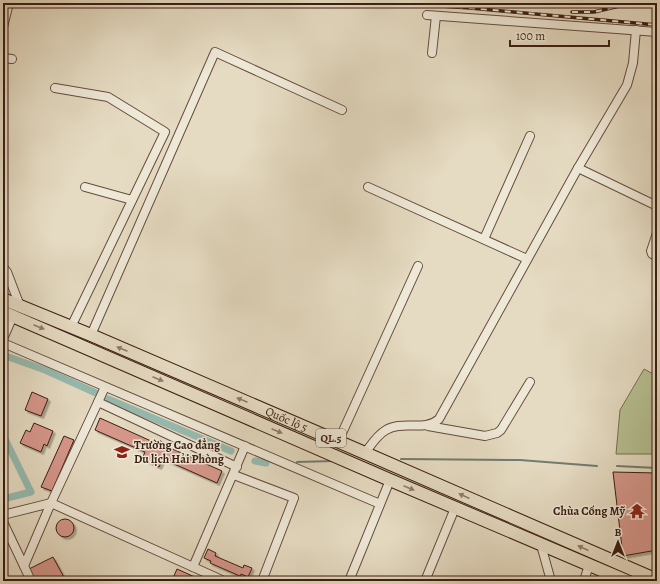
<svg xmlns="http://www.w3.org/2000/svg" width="660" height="584" font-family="Alegreya,serif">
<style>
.green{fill:#b6c092;stroke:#786e52}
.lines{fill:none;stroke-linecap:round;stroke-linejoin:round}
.stream{stroke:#717c71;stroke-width:2}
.canal{stroke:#96bbb1;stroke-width:7}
.building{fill:#d6978b;stroke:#3a1d12;filter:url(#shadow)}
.minor-casing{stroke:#654c3e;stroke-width:10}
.highway-casing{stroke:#3a1d12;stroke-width:14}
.minor{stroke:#eee8d7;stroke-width:8}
.highway{stroke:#e5dbc2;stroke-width:12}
.rail-casing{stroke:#3a1d12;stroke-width:3.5}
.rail{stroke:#eee8d7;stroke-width:2;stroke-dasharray:6;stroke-linecap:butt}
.oneway{fill:#907c6a}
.labels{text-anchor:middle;stroke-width:3;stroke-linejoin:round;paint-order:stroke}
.shield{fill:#eee8d7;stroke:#705a4d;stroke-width:1}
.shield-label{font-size:11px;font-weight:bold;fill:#3a1d12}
.street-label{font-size:12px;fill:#3a1d12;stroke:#eee8d7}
.poi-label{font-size:12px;font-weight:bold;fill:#3a1d12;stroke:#eee8d7;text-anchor:start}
</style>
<defs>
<filter id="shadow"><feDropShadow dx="2.5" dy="2.5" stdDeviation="0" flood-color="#0004"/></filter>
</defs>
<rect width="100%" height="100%" fill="#e5dbc2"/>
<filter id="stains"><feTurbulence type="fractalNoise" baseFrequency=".005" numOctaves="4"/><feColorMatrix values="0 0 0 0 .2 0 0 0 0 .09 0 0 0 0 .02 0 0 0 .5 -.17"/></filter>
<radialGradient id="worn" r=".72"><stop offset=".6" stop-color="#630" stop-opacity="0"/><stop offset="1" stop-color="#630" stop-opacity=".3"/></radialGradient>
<path class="green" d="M644,369l13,7v78h-41l4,-44z"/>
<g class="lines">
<g class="stream">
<path d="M401,459l119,1 77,6"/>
<path d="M297,462l36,-1"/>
<path d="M617,466l40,2"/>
</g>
<g class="canal">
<path d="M3,355l42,15 51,23"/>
<path d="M108,399l123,52"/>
<path d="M3,435l28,57 -28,7"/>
<path d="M255,461l11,2"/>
</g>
</g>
<g class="building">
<path d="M32,392l16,7 -7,17 -16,-6z"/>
<path d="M100,418l51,23h10l7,6 54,24 -5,12 -54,-24 -4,8 -17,-8 3,-7 -50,-22z"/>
<path d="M34,423l19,8 -6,15 -3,-2 -3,8 -21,-9 6,-13 4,2z"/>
<path d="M64,436l10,4 -22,51 -11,-4z"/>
<path d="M613,472l44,1v77l-34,6z"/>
<circle cx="65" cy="528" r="9"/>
<path d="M208,549l8,4 -1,3 28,12 1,-3 8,3 -4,9 -7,-3 -1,2 -30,-13 1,-2 -7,-3z"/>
<path d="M53,557l13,24h-31l-6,-12z"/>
<path d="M177,569l20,9 -1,3h-17l-6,-3z"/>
<path d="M202,577l11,4h-13z"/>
</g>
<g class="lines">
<defs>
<g id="minor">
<path d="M427,15l230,17"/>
<path d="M3,27l6,-24"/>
<path d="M432,53l4,-37"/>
<path d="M3,58l9,1"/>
<path d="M55,88l53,9 57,35 -94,195"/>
<path d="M578,168l79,38"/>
<path d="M85,187l47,13"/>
<path d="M368,187l159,72"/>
<path d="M657,233l-6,18 1,3 5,2"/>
<path d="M484,239l46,-103"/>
<path d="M3,267l4,5 13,34"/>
<path d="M91,335l124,-283 127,58"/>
<path d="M3,339l10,-23"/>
<path d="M3,343l377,161"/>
<path d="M105,387l-54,116 142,64 52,-121"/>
<path d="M98,402l139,65"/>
<path d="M428,426l57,10 12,-3 4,-3 29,-48"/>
<path d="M338,442l80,-176"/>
<path d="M365,453c6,-8 12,-18 21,-23 16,-10 39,2 53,-11l139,-251 49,-83 6,-22 3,-33"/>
<path d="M234,475l60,23 -32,83"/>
<path d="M3,515l48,-12"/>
<path d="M3,522l21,44"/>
<path d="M541,545l10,36"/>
<path d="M193,567l31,14"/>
<path d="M3,576l2,5"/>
<path d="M31,581l-7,-15 27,-63"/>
<path d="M349,581l41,-101"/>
<path d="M425,581l30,-73"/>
<path d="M584,581l5,-16"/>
</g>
<g id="highway">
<path id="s1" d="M3,299l88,36 274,118 292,127"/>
<path d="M3,312l387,168 237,101"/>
</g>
</defs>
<use href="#minor" class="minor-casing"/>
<use href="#highway" class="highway-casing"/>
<use href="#minor" class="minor"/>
<use href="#highway" class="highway"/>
<defs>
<g id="rail">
<path d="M397,3l73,5 187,17"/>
<path d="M572,12h22l38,-9"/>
</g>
</defs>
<use href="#rail" class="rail-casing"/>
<use href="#rail" class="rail"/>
</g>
<defs><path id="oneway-solid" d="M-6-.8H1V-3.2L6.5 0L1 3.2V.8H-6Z"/></defs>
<g class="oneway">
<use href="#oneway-solid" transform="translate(39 327) rotate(23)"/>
<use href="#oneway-solid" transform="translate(122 349) rotate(-157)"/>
<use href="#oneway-solid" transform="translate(158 379) rotate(23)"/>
<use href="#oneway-solid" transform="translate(242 400) rotate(-157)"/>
<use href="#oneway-solid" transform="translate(277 431) rotate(23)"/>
<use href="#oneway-solid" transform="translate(409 488) rotate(23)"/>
<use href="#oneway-solid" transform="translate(464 496) rotate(-156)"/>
<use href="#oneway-solid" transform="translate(583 548) rotate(-156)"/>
</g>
<defs>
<symbol id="university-bare" viewBox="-9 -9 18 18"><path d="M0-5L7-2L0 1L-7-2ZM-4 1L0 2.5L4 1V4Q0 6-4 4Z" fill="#8f2418" stroke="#eee8d7" stroke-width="2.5" paint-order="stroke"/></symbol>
<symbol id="temple-bare" viewBox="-9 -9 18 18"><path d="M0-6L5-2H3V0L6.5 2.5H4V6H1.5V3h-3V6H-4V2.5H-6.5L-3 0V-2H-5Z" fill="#8f2418" stroke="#eee8d7" stroke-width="2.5" paint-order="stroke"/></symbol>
</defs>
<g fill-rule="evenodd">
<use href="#university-bare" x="111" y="441" width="22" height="22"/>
<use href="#temple-bare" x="626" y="500" width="22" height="22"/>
</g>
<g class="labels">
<rect class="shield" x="316" y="429" width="30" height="18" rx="3"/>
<g class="shield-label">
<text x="331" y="442">QL.5</text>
</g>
<g class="street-label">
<text dy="4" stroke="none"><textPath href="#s1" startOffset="308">Quốc lộ 5</textPath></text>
</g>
<g class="poi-label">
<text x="134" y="449">Trường Cao đẳng<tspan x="134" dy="14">Du lịch Hải Phòng</tspan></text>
<text x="625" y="515" text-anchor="end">Chùa Cống Mỹ</text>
</g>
</g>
<rect width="660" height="584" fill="none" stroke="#e5dbc2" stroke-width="16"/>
<rect x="4" y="4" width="652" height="576" fill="none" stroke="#3a1d12" stroke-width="2"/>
<rect x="8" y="8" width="644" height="568" fill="none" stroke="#3a1d12"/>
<g transform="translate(618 542)" stroke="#eee8d7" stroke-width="3" paint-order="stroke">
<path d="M0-3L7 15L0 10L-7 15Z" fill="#3a1d12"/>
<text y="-6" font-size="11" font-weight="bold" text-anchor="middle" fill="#3a1d12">B</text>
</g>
<path d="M510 40v6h99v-6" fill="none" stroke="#3a1d12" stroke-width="2"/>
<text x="516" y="40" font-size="12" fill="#3a1d12" stroke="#eee8d7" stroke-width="3" paint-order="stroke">100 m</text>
<rect width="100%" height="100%" filter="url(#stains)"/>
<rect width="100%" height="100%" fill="url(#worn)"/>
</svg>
